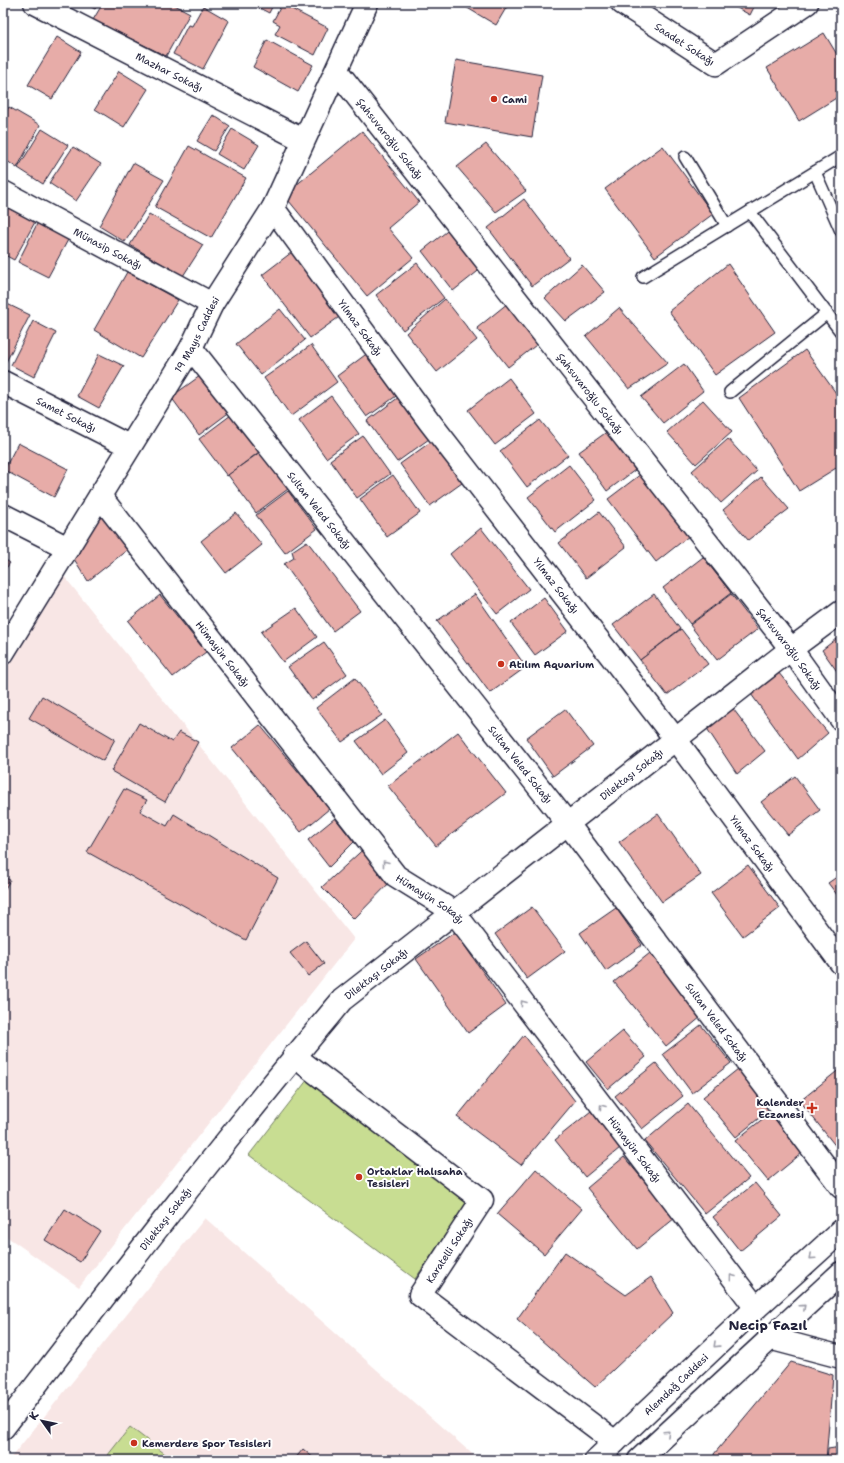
<svg xmlns="http://www.w3.org/2000/svg" width="844" height="1463" font-family="'Shantell Sans',sans-serif">
<style>
.built{fill:#f8e6e5}
.green{fill:#c8dd92;stroke:#758066}
.building{fill:#e7aca8;stroke:#22223b}
.lines{fill:none;stroke-linecap:round;stroke-linejoin:round}
.service-casing{stroke:#22223b;stroke-width:14}
.minor-casing{stroke:#22223b;stroke-width:25}
.tertiary-casing{stroke:#22223b;stroke-width:25}
.primary-casing{stroke:#22223b;stroke-width:25}
.service{stroke:#fff;stroke-width:11}
.minor{stroke:#fff;stroke-width:22}
.tertiary{stroke:#fff;stroke-width:22}
.primary{stroke:#fff;stroke-width:22}
.oneway{stroke:#9c9ca7}
.poi-dot{fill:#c8321e;stroke:#fff;stroke-width:1.5}
.labels{text-anchor:middle;stroke-width:4;stroke-linejoin:round;paint-order:stroke}
.street-label{font-size:10px;fill:#22223b;stroke:#fff}
.poi-label{font-size:10px;font-weight:bold;fill:#22223b;stroke:#fff;text-anchor:start}
.district-label{font-size:14px;font-weight:bold;fill:#22223b;stroke:#fff}
</style>
<rect width="100%" height="100%" fill="#fff"/>
<filter id="ink" filterUnits="userSpaceOnUse"><feTurbulence type="fractalNoise" baseFrequency=".025" numOctaves="2"/><feDisplacementMap in="SourceGraphic" scale="8" xChannelSelector="R" yChannelSelector="G"/><feConvolveMatrix kernelMatrix="1 2 1 2 8 2 1 2 1" color-interpolation-filters="sRGB"/></filter>
<g filter="url(#ink)">
<g class="built">
<path d="M64,576l290,363 -275,348 -76,-53v-560z"/>
<path d="M205,1218l274,242h-470z"/>
</g>
<g class="green">
<path d="M308,1079l162,120 -55,80 -166,-124z"/>
<path d="M130,1427l43,33h-69z"/>
</g>
<g class="building">
<path d="M84,3h16l-5,6z"/>
<path d="M103,3h68l19,10 -24,43 -73,-36z"/>
<path d="M250,3h24l-5,10z"/>
<path d="M459,3h50l-13,22z"/>
<path d="M728,3h28l-6,12z"/>
<path d="M282,4l46,24 -13,27 -40,-21 5,-9 -7,-4z"/>
<path d="M203,6l26,15 -26,48 -30,-15 15,-29 4,1z"/>
<path d="M824,33l17,28v34l-42,26 -32,-53z"/>
<path d="M57,37l24,15 -29,47 -24,-14z"/>
<path d="M267,40l46,25 -15,27 -45,-25z"/>
<path d="M456,60l86,15 -10,62 -87,-15z"/>
<path d="M119,71l29,18 -24,38 -29,-18z"/>
<path d="M9,107l31,18 -23,43 -14,-10v-42z"/>
<path d="M213,115l17,11 -16,25 -17,-10z"/>
<path d="M42,129l26,16 -25,39 -25,-16z"/>
<path d="M232,129l27,16 -15,25 -27,-16z"/>
<path d="M362,131l57,71 -31,26 25,30 -46,38 -83,-101z"/>
<path d="M486,144l40,47 -30,21 -39,-45z"/>
<path d="M189,146l57,32 -35,60 -56,-31z"/>
<path d="M663,146l50,68 -58,43 -50,-68z"/>
<path d="M73,147l28,17 -25,37 -27,-18z"/>
<path d="M133,163l31,17 -39,62 -26,-16z"/>
<path d="M524,199l45,59 -37,28 -44,-58z"/>
<path d="M4,206l31,16 -21,38 -11,-6z"/>
<path d="M149,214l54,31 -20,31 -53,-31z"/>
<path d="M38,222l31,16 -21,39 -30,-15z"/>
<path d="M451,228l31,40 -29,23 -31,-40z"/>
<path d="M296,249l46,66 -32,23 -48,-63z"/>
<path d="M417,263l27,35 -41,32 -27,-35z"/>
<path d="M728,264l47,68 -60,43 -46,-64z"/>
<path d="M582,265l23,27 -39,29 -21,-23z"/>
<path d="M127,272l51,28 -37,58 -47,-28z"/>
<path d="M445,299l32,41 -40,32 -31,-39z"/>
<path d="M3,302l27,13 -24,47 -3,-1z"/>
<path d="M508,303l32,39 -32,25 -31,-39z"/>
<path d="M619,308l49,55 -39,26 -43,-53z"/>
<path d="M280,309l25,31 -44,35 -25,-31z"/>
<path d="M33,321l23,12 -22,44 -23,-12z"/>
<path d="M311,345l26,37 -46,34 -27,-38z"/>
<path d="M805,350l36,50v65l-42,26 -60,-93z"/>
<path d="M369,352l30,42 -32,23 -30,-41z"/>
<path d="M99,354l25,12 -25,42 -22,-12z"/>
<path d="M684,364l19,27 -40,32 -22,-26z"/>
<path d="M204,373l27,38 -32,24 -28,-38z"/>
<path d="M509,378l27,36 -41,31 -27,-35z"/>
<path d="M331,396l28,38 -33,24 -27,-38z"/>
<path d="M399,397l30,42 -32,23 -30,-41z"/>
<path d="M703,400l29,32 -36,32 -29,-32z"/>
<path d="M231,415l28,37 -32,24 -28,-37z"/>
<path d="M540,420l28,35 -41,32 -27,-36z"/>
<path d="M608,431l27,39 -28,21 -28,-39z"/>
<path d="M363,436l27,38 -33,24 -27,-38z"/>
<path d="M728,439l29,32 -36,32 -29,-32z"/>
<path d="M432,441l30,42 -32,23 -30,-42z"/>
<path d="M18,443l50,26 -14,28 -50,-27z"/>
<path d="M260,452l28,37 -32,24 -28,-38z"/>
<path d="M569,465l27,35 -41,32 -27,-35z"/>
<path d="M641,474l48,62 -33,26 -48,-63z"/>
<path d="M393,475l27,38 -33,24 -27,-38z"/>
<path d="M761,477l28,32 -41,31 -25,-30z"/>
<path d="M288,491l29,38 -32,24 -29,-38z"/>
<path d="M599,512l27,35 -40,31 -27,-35z"/>
<path d="M236,513l26,32 -36,28 -25,-32z"/>
<path d="M101,514l26,36 -39,31 -14,-22z"/>
<path d="M481,528l48,61 -32,25 -47,-60z"/>
<path d="M307,541l53,70 -27,20 -49,-67 10,-6 -2,-7z"/>
<path d="M703,557l28,36 -41,31 -27,-36z"/>
<path d="M3,558l7,5 -7,9z"/>
<path d="M475,594l51,73 -36,26 -53,-72z"/>
<path d="M654,594l26,35 -40,31 -27,-35z"/>
<path d="M731,594l27,35 -41,31 -27,-35z"/>
<path d="M160,595l46,57 -33,25 -45,-56z"/>
<path d="M544,598l24,33 -33,24 -24,-32z"/>
<path d="M296,608l21,29 -34,25 -22,-30z"/>
<path d="M681,629l27,35 -41,31 -27,-35z"/>
<path d="M841,635v42l-19,-27z"/>
<path d="M324,642l23,32 -35,26 -24,-33z"/>
<path d="M778,672l50,61 -30,26 -47,-65z"/>
<path d="M355,678l27,37 -40,27 -26,-34z"/>
<path d="M42,696l73,43 -12,22 -74,-43z"/>
<path d="M731,706l34,45 -28,23 -31,-47z"/>
<path d="M565,709l28,37 -40,30 -27,-38z"/>
<path d="M385,720l23,33 -27,21 -25,-33z"/>
<path d="M139,723l33,19 7,-10 19,10 -33,60 -54,-31z"/>
<path d="M260,725l69,84 -28,23 -69,-84z"/>
<path d="M458,732l48,61 -70,53 -48,-60z"/>
<path d="M795,776l25,34 -32,25 -27,-33z"/>
<path d="M124,789l23,11 -7,11 27,15 7,-12 104,64 -32,62 -159,-88z"/>
<path d="M658,814l43,61 -39,27 -43,-60z"/>
<path d="M335,818l19,24 -25,25 -21,-27z"/>
<path d="M370,843l26,33 -42,43 -32,-32z"/>
<path d="M748,865l32,43 -37,28 -32,-43z"/>
<path d="M841,874v26l-13,-17z"/>
<path d="M3,877l7,3 -7,12z"/>
<path d="M532,907l33,44 -38,28 -32,-45z"/>
<path d="M616,908l26,37 -36,26 -26,-38z"/>
<path d="M455,932l51,73 -38,28 -52,-74z"/>
<path d="M306,941l18,23 -16,12 -18,-23z"/>
<path d="M650,953l51,64 -35,29 -52,-64z"/>
<path d="M701,1025l30,38 -39,30 -29,-39z"/>
<path d="M623,1031l23,26 -38,32 -22,-27z"/>
<path d="M524,1035l51,66 -54,64 -64,-48z"/>
<path d="M656,1063l27,33 -41,33 -27,-33z"/>
<path d="M841,1068v85l-41,-52z"/>
<path d="M738,1069l32,40 -34,28 -33,-40z"/>
<path d="M688,1104l61,74 -44,36 -60,-73z"/>
<path d="M591,1111l29,37 -35,29 -30,-37z"/>
<path d="M770,1113l32,40 -34,28 -33,-40z"/>
<path d="M624,1157l51,61 -38,31 -50,-61z"/>
<path d="M536,1169l46,40 -38,45 -47,-40z"/>
<path d="M755,1183l27,33 -42,35 -27,-34z"/>
<path d="M65,1209l35,22 -20,31 -35,-22z"/>
<path d="M565,1252l61,43 25,-18 22,36 -78,74 -78,-68z"/>
<path d="M791,1362l42,13 -7,85h-111l-1,-6z"/>
<path d="M841,1447v13h-14l1,-11z"/>
<path d="M303,1449l13,11h-22z"/>
</g>
<g class="lines">
<defs>
<g id="service">
<path d="M685,157l42,69"/>
<path d="M815,172l26,59"/>
<path d="M750,212l91,120"/>
<path d="M643,277l198,-121"/>
<path d="M730,392l97,-79"/>
</g>
<g id="minor">
<path id="s1" d="M35,3l268,137"/>
<path id="s2" d="M622,3l94,61 91,-61"/>
<path id="s3" d="M337,71l454,578 50,70"/>
<path id="s4" d="M3,192l209,112"/>
<path id="s5" d="M273,208l156,213 247,319 165,223"/>
<path id="s6" d="M191,348l377,476 273,363"/>
<path id="s7" d="M3,382l126,64"/>
<path id="s8" d="M100,496l296,380 58,36 302,396"/>
<path d="M3,515l65,33"/>
<path d="M294,1056l188,144 -62,95 195,147"/>
<path d="M769,1338l72,19"/>
<path id="s9" d="M3,1428c111,-144 222,-289 339,-428l449,-351 50,-37"/>
</g>
<g id="tertiary">
<path id="s10" d="M3,653l188,-305 21,-44 61,-96 94,-205"/>
</g>
<g id="primary">
<path id="s11" d="M596,1460l160,-152 85,-77"/>
<path d="M639,1460l202,-187"/>
</g>
</defs>
<use href="#service" class="service-casing"/>
<use href="#minor" class="minor-casing"/>
<use href="#tertiary" class="tertiary-casing"/>
<use href="#primary" class="primary-casing"/>
<use href="#service" class="service"/>
<use href="#minor" class="minor"/>
<use href="#tertiary" class="tertiary"/>
<use href="#primary" class="primary"/>
</g>
<defs><path id="oneway-chevron" d="M-2-3.5L2.5 0L-2 3.5" fill="none" stroke-width="1.6" stroke-linecap="round" stroke-linejoin="round"/></defs>
<g class="oneway">
<use href="#oneway-chevron" transform="translate(385 863) rotate(-128)"/>
<use href="#oneway-chevron" transform="translate(523 1003) rotate(-127)"/>
<use href="#oneway-chevron" transform="translate(602 1107) rotate(-127)"/>
<use href="#oneway-chevron" transform="translate(812 1257) rotate(138)"/>
<use href="#oneway-chevron" transform="translate(732 1277) rotate(-127)"/>
<use href="#oneway-chevron" transform="translate(803 1307) rotate(-42)"/>
<use href="#oneway-chevron" transform="translate(716 1345) rotate(136)"/>
<use href="#oneway-chevron" transform="translate(667 1433) rotate(-43)"/>
</g>
</g>
<g class="poi-dot">
<circle cx="494" cy="99" r="4"/>
<circle cx="501" cy="664" r="4"/>
<path d="M810 1102h4v4h4v4h-4v4h-4v-4h-4v-4h4z"/>
<circle cx="359" cy="1177" r="4"/>
<circle cx="134" cy="1443" r="4"/>
</g>
<g class="labels">
<g class="street-label">
<text dy="4" stroke="none"><textPath href="#s2" startOffset="75">Saadet Sokağı</textPath></text>
<text dy="4" stroke="none"><textPath href="#s1" startOffset="151">Mazhar Sokağı</textPath></text>
<text dy="4" stroke="none"><textPath href="#s3" startOffset="86">Şahsuvaroğlu Sokağı</textPath></text>
<text dy="4" stroke="none"><textPath href="#s4" startOffset="119">Münasip Sokağı</textPath></text>
<text dy="4" stroke="none"><textPath href="#s5" startOffset="148">Yılmaz Sokağı</textPath></text>
<text dy="4" stroke="none"><textPath href="#s10" startOffset="373">19 Mayıs Caddesi</textPath></text>
<text dy="4" stroke="none"><textPath href="#s3" startOffset="410">Şahsuvaroğlu Sokağı</textPath></text>
<text dy="4" stroke="none"><textPath href="#s7" startOffset="71">Samet Sokağı</textPath></text>
<text dy="4" stroke="none"><textPath href="#s6" startOffset="207">Sultan Veled Sokağı</textPath></text>
<text dy="4" stroke="none"><textPath href="#s5" startOffset="472">Yılmaz Sokağı</textPath></text>
<text dy="4" stroke="none"><textPath href="#s3" startOffset="734">Şahsuvaroğlu Sokağı</textPath></text>
<text dy="4" stroke="none"><textPath href="#s8" startOffset="200">Hümayün Sokağı</textPath></text>
<text dy="4" stroke="none"><textPath href="#s6" startOffset="531">Sultan Veled Sokağı</textPath></text>
<text dy="4" stroke="none"><textPath href="#s9" startOffset="913">Dilektaşı Sokağı</textPath></text>
<text dy="4" stroke="none"><textPath href="#s5" startOffset="796">Yılmaz Sokağı</textPath></text>
<text dy="4" stroke="none"><textPath href="#s8" startOffset="523">Hümayün Sokağı</textPath></text>
<text dy="4" stroke="none"><textPath href="#s9" startOffset="589">Dilektaşı Sokağı</textPath></text>
<text dy="4" stroke="none"><textPath href="#s6" startOffset="855">Sultan Veled Sokağı</textPath></text>
<text dy="4" stroke="none"><textPath href="#s8" startOffset="848">Hümayün Sokağı</textPath></text>
<text dy="4" stroke="none"><textPath href="#s9" startOffset="265">Dilektaşı Sokağı</textPath></text>
<text transform="translate(449 1250) rotate(-57)" y="4">Karatelli Sokağı</text>
<text dy="4" stroke="none"><textPath href="#s11" startOffset="110">Alemdağ Caddesi</textPath></text>
</g>
<g class="poi-label">
<text x="502" y="103">Cami</text>
<text x="509" y="668">Atılım Aquarium</text>
<text x="804" y="1106" text-anchor="end">Kalender<tspan x="804" dy="12">Eczanesi</tspan></text>
<text x="367" y="1175">Ortaklar Halısaha<tspan x="367" dy="12">Tesisleri</tspan></text>
<text x="142" y="1447">Kemerdere Spor Tesisleri</text>
</g>
<g class="district-label">
<text x="768" y="1330">Necip Fazıl</text>
</g>
</g>
<rect width="844" height="1463" fill="none" stroke="#fff" stroke-width="16"/>
<rect x="8" y="8" width="828" height="1447" fill="none" stroke="#22223b" stroke-width="1.5" filter="url(#ink)"/>
<g transform="translate(42 1421) rotate(303)" stroke="#ffffff" stroke-width="3" paint-order="stroke">
<path d="M0-3L7 15L0 10L-7 15Z" fill="#22223b"/>
<text y="-6" font-size="11" font-weight="bold" text-anchor="middle" fill="#22223b">K</text>
</g>
</svg>
